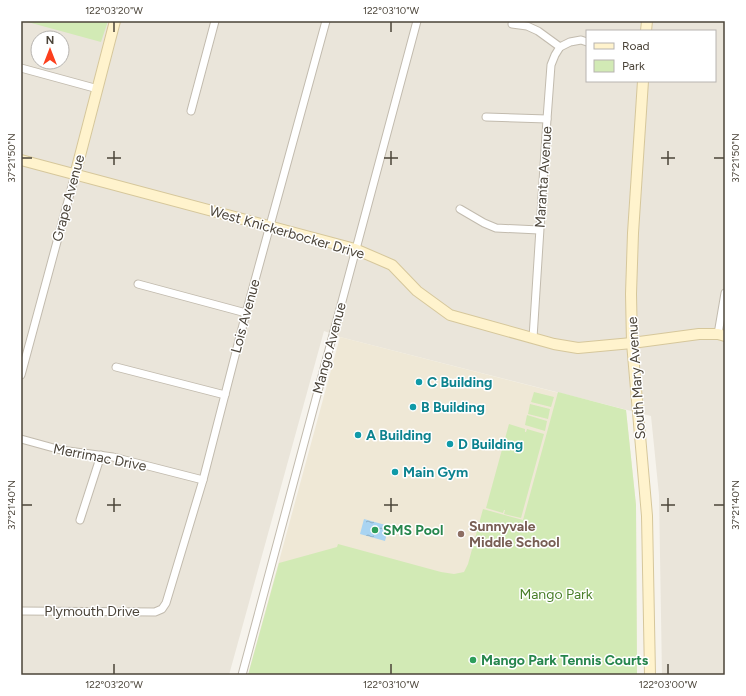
<svg xmlns="http://www.w3.org/2000/svg" width="746" height="696" font-family="Figtree,sans-serif">
<style>
.residential{fill:#eae5da;fill-rule:evenodd}
.education{fill:#efe8d6}
.park{fill:#d2eab5}
.water{fill:url(#water-ripples)}
.lines{fill:none;stroke-linecap:round;stroke-linejoin:round}
.street-casing{stroke:#c2bbae;stroke-width:9}
.secondary-casing{stroke:#d6c79b;stroke-width:12}
.street{stroke:#fff;stroke-width:7}
.secondary{stroke:#fff3cd;stroke-width:10}
.ticks{fill:none;stroke:#4b4439;stroke-width:1.5}
.culture-dot{fill:#0f9aa8;stroke:#fff;stroke-width:1.5}
.leisure-dot{fill:#2e9e5b;stroke:#fff;stroke-width:1.5}
.education-dot{fill:#8d6e63;stroke:#fff;stroke-width:1.5}
.labels{text-anchor:middle;stroke-width:3;stroke-linejoin:round;paint-order:stroke}
.street-label{font-size:14px;fill:#4b4439;stroke:#fff}
.culture-label{font-size:14px;font-weight:bold;fill:#0d838f;stroke:#fff;text-anchor:start}
.education-label{font-size:14px;font-weight:bold;fill:#785e54;stroke:#fff;text-anchor:start}
.leisure-label{font-size:14px;font-weight:bold;fill:#27864d;stroke:#fff;text-anchor:start}
.park-label{font-size:14px;fill:#4a7f2a;stroke:#fff}
.neatline{fill:none;stroke:#4b4439;stroke-width:1.5}
.ticks-label{font-size:10px;text-anchor:middle;fill:#4b4439}
</style>
<defs>
<pattern id="water-ripples" width="26" height="14" patternUnits="userSpaceOnUse"><rect width="26" height="14" fill="#a9d4f2"/><path d="M2 4q2-2 4 0t4 0M15 11q2-2 4 0t4 0" fill="none" stroke="#8caec5"/></pattern>
</defs>
<rect width="100%" height="100%" fill="#f6f3ec"/>
<path class="residential" d="M21,21h704v654h-63l-3,-180 -8,-79 -311,-79 -16,-6 -95,344h-208zM587,31h128v50h-128zM38,38h24v24h-24z"/>
<path class="education" d="M340,337l286,73 10,95 1,170h-389z"/>
<g class="park">
<path d="M24,21h84l-7,21z"/>
<path d="M534,392l20,5 -3,10 -20,-5z"/>
<path d="M558,392l68,18 10,95 1,170h-389l31,-112 58,-16 1,-3 103,28 13,2 10,-2 4,-8 15,-55 40,11z"/>
<path d="M530,404l20,5 -2,10 -20,-5z"/>
<path d="M527,415l20,6 -2,10 -20,-6z"/>
<path d="M509,424l16,5v3h1l1,-3 17,5 -23,84 -17,-4 1,-4h-1l-1,3 -17,-5z"/>
</g>
<path class="water" d="M364,519l25,7 -4,15 -25,-7z"/>
<g class="lines">
<defs>
<g id="street">
<path d="M512,24l15,2 11,5 22,16"/>
<path d="M21,68l77,21"/>
<path d="M191,111l24,-90"/>
<path d="M486,117l61,2"/>
<path d="M460,209l24,14 12,5 43,2"/>
<path d="M138,284l108,29"/>
<path d="M718,334l7,-41"/>
<path d="M533,338l14,-219 4,-54 4,-10 5,-8 10,-5 11,-2 6,2"/>
<path d="M116,367l109,28"/>
<path d="M21,375l54,-200"/>
<path d="M21,439l40,11 52,7 90,23"/>
<path d="M80,520l21,-65"/>
<path d="M21,611l134,1 7,-3 4,-6 37,-123 43,-167 80,-292"/>
<path d="M242,675l175,-654"/>
</g>
<g id="secondary">
<path d="M646,31l1,-10"/>
<path d="M643,81l-10,152 -2,61 1,49 15,173 3,159"/>
<path d="M21,160l334,89 37,16 25,26 33,24 104,29 24,4 54,-5 67,-9h19l7,2"/>
<path d="M75,175l40,-154"/>
</g>
</defs>
<use href="#street" class="street-casing"/>
<use href="#secondary" class="secondary-casing"/>
<use href="#street" class="street"/>
<use href="#secondary" class="secondary"/>
</g>
<path class="ticks" d="M114,22v10M391,22v10M114,151v14M391,151v14M668,151v14M22,158h10M107,158h14M384,158h14M661,158h14M714,158h10M114,498v14M391,498v14M668,498v14M22,505h10M107,505h14M384,505h14M661,505h14M714,505h10M114,664v10M391,664v10M668,664v10"/>
<g class="culture-dot">
<circle cx="419" cy="382" r="4"/>
<circle cx="413" cy="407" r="4"/>
<circle cx="358" cy="435" r="4"/>
<circle cx="450" cy="444" r="4"/>
<circle cx="395" cy="472" r="4"/>
</g>
<g class="leisure-dot">
<circle cx="375" cy="530" r="4"/>
<circle cx="473" cy="660" r="4"/>
</g>
<circle class="education-dot" cx="461" cy="534" r="4"/>
<g class="labels">
<g class="street-label">
<text transform="translate(543 177) rotate(-86)" y="5">Maranta Avenue</text>
<text transform="translate(68 198) rotate(-75)" y="5">Grape Avenue</text>
<text transform="translate(287 232) rotate(16)" y="5">West Knickerbocker Drive</text>
<text transform="translate(245 316) rotate(-75)" y="5">Lois Avenue</text>
<text transform="translate(329 348) rotate(-75)" y="5">Mango Avenue</text>
<text transform="translate(636 378) rotate(-94)" y="5">South Mary Avenue</text>
<text transform="translate(100 457) rotate(11)" y="5">Merrimac Drive</text>
<text x="92" y="616">Plymouth Drive</text>
</g>
<g class="culture-label">
<text x="427" y="387">C Building</text>
<text x="421" y="412">B Building</text>
<text x="366" y="440">A Building</text>
<text x="458" y="449">D Building</text>
<text x="403" y="477">Main Gym</text>
</g>
<g class="education-label">
<text x="469" y="531">Sunnyvale<tspan x="469" dy="16">Middle School</tspan></text>
</g>
<g class="leisure-label">
<text x="383" y="535">SMS Pool</text>
<text x="481" y="665">Mango Park Tennis Courts</text>
</g>
<g class="park-label">
<text x="556" y="599">Mango Park</text>
</g>
</g>
<rect width="746" height="696" fill="none" stroke="#ffffff" stroke-width="44"/>
<rect x="586" y="30" width="130" height="52" fill="#ffffff" stroke="#b7b4b0"/>
<rect x="594" y="43" width="20" height="6" fill="#fff3cd" stroke="#b7b4b0"/>
<text x="622" y="50" font-size="12" fill="#4b4439">Road</text>
<rect x="594" y="60" width="20" height="12" fill="#d2eab5" stroke="#b7b4b0"/>
<text x="622" y="70" font-size="12" fill="#4b4439">Park</text>
<g transform="translate(50 50)"><circle r="19" fill="#ffffff" stroke="#b7b4b0"/>
<path d="M0-3L7 15L0 10L-7 15Z" fill="#fc3f1d"/>
<text y="-6" font-size="11" font-weight="bold" text-anchor="middle" fill="#4b4439">N</text>
</g>
<rect x="22" y="22" width="702" height="652" class="neatline"/>
<g class="ticks-label">
<text x="114" y="14">122°03'20"W</text>
<text x="391" y="14">122°03'10"W</text>
<text transform="translate(11 158) rotate(-90)" y="4">37°21'50"N</text>
<text transform="translate(735 158) rotate(-90)" y="4">37°21'50"N</text>
<text transform="translate(11 505) rotate(-90)" y="4">37°21'40"N</text>
<text transform="translate(735 505) rotate(-90)" y="4">37°21'40"N</text>
<text x="114" y="688">122°03'20"W</text>
<text x="391" y="688">122°03'10"W</text>
<text x="668" y="688">122°03'00"W</text>
</g>
</svg>
